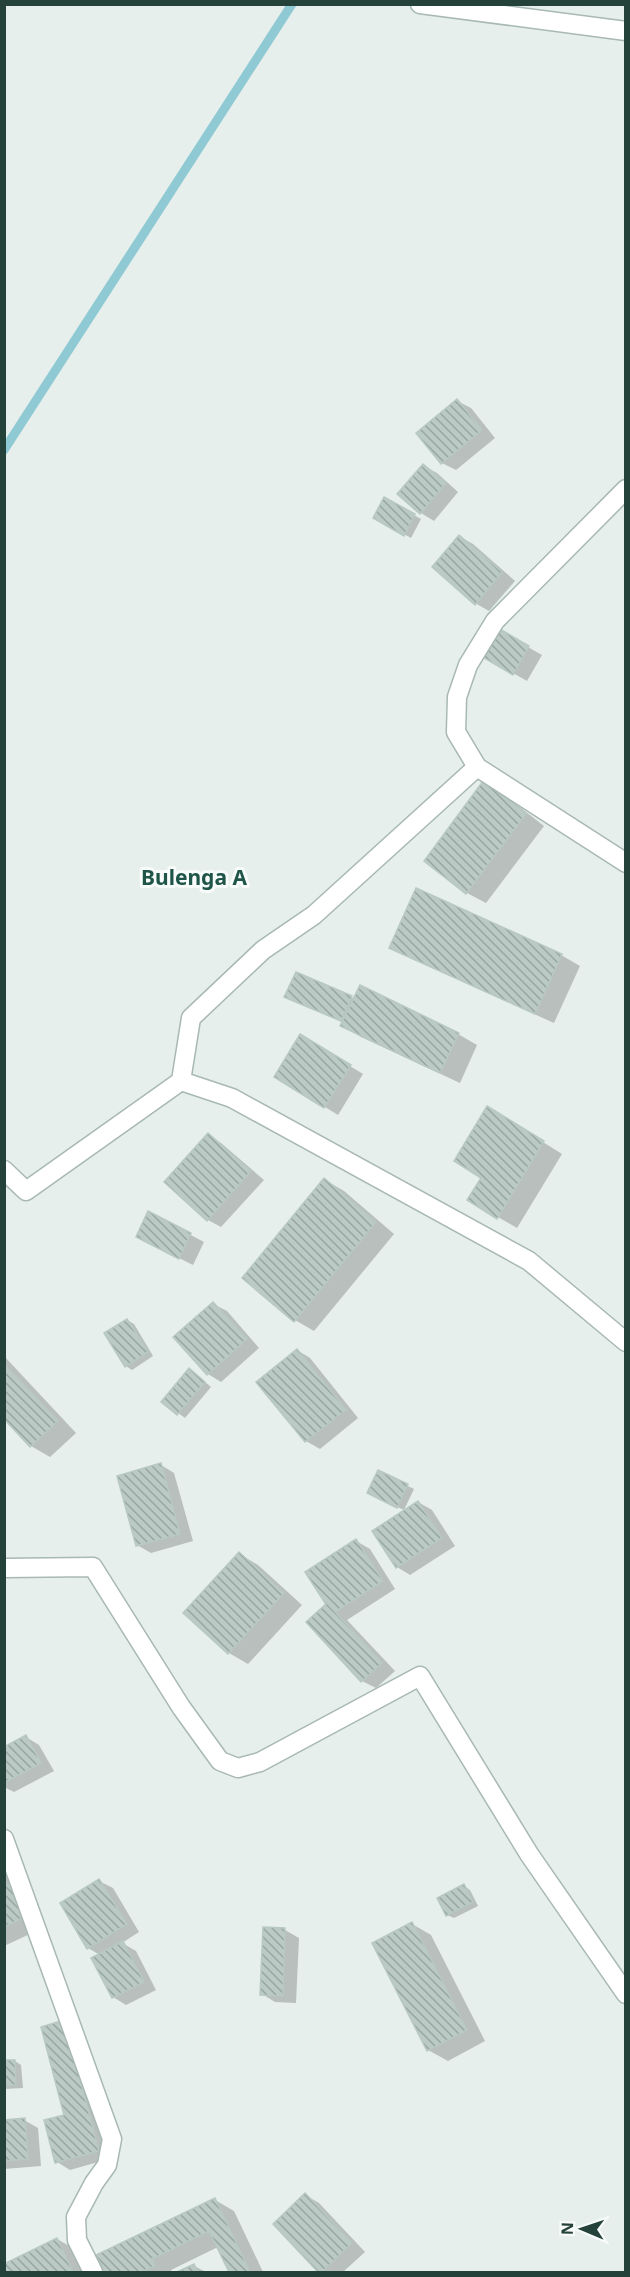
<svg xmlns="http://www.w3.org/2000/svg" width="630" height="2277" font-family="'Noto Sans',sans-serif">
<style>
.shadow{fill:#0003}
.lines{fill:none;stroke-linecap:round;stroke-linejoin:round}
.stream{stroke:#8ec9d4;stroke-width:9}
.building{fill:url(#building-back-hatch);stroke:#b8c9c2;stroke-width:1.5}
.minor-casing{stroke:#a8b8b2;stroke-width:21}
.minor{stroke:#fff;stroke-width:18}
.labels{text-anchor:middle;stroke-width:6;stroke-linejoin:round;paint-order:stroke}
.quarter-label{font-size:21px;font-weight:bold;fill:#1f5548;stroke:#f7fbf9}
</style>
<defs>
<pattern id="building-back-hatch" width="6" height="6" patternUnits="userSpaceOnUse" patternTransform="scale(1.5)"><rect width="6" height="6" fill="#bbcac4"/><path d="M-1 5l2 2M0 0l6 6M5-1l2 2" fill="none" stroke="#98a6a0"/></pattern>
</defs>
<rect width="100%" height="100%" fill="#e6efeb"/>
<g class="shadow">
<path d="M457,401l14,7 24,30 -39,32 -14,-7z"/>
<path d="M423,466l14,7 21,19 -24,29 -13,-8 -22,-19z"/>
<path d="M385,499l36,20 -10,19 -36,-20z"/>
<path d="M460,537l13,7 42,37 -26,30 -14,-8z"/>
<path d="M498,630l44,25 -15,26 -44,-25z"/>
<path d="M484,783l19,11 41,32 -58,77 -19,-10z"/>
<path d="M391,947l170,8 19,11 -26,57 -144,-65z"/>
<path d="M297,974l58,25 103,35 19,11 -17,38 -99,-46 -19,-11 2,-3 -58,-27z"/>
<path d="M314,1044l49,30 -25,41 -62,-38z"/>
<path d="M506,1119l56,35 -45,74 -19,-11 -15,-40z"/>
<path d="M208,1135l13,8 43,37 -43,47 -13,-7z"/>
<path d="M325,1180l19,11 50,43 -80,97 -19,-11z"/>
<path d="M149,1213l55,29 -11,23 -42,-21z"/>
<path d="M213,1304l14,7 32,37 -38,34 -13,-8z"/>
<path d="M127,1320l7,4 19,32 -21,14 -6,-4z"/>
<path d="M297,1350l13,8 48,60 -38,31 -14,-8 -47,-59z"/>
<path d="M4,1356l72,77 -26,24 -19,-11 -27,-29z"/>
<path d="M196,1374l15,13 -26,31 -22,-16z"/>
<path d="M161,1465l13,8 19,68 -42,12 -14,-8z"/>
<path d="M379,1472l35,17 -10,21 -29,-13z"/>
<path d="M418,1502l14,8 23,36 -45,29 -13,-8z"/>
<path d="M356,1541l14,8 25,40 -48,31 48,51 -19,17 -14,-7 -34,-77z"/>
<path d="M239,1554l19,11 44,40 -54,59 -19,-11z"/>
<path d="M26,1737l13,8 15,26 -40,21 -10,-5v-39z"/>
<path d="M4,1868l6,3 21,24 14,32 -41,19z"/>
<path d="M99,1881l14,7 26,44 -17,11 14,8 20,39 -30,15 -13,-8 -13,-42 -12,-7z"/>
<path d="M464,1886l6,4 8,16 -24,12 -7,-3z"/>
<path d="M412,1924l19,11 54,106 -37,20 -20,-11z"/>
<path d="M264,1929l21,1 14,8 -3,65 -21,-1 -13,-8z"/>
<path d="M64,2022l48,136 -42,12 -13,-8 9,-46z"/>
<path d="M15,2061l6,4 2,23 -19,1v-27z"/>
<path d="M24,2120l14,8 3,38 -37,3v-48z"/>
<path d="M305,2195l14,8 46,49 -22,20h-23l-45,-48z"/>
<path d="M215,2200l19,11 29,61h-33l-12,-25 -47,23 1,2h-65l-9,-17z"/>
<path d="M57,2239l14,8 12,25h-79v-7z"/>
<path d="M194,2266l12,6h-26z"/>
</g>
<g class="lines">
<path class="stream" d="M4,450l288,-446"/>
</g>
<g class="building">
<path d="M457,399l25,31 -41,34 -25,-31z"/>
<path d="M423,464l23,19 -26,31 -23,-20z"/>
<path d="M384,497l31,17 -11,22 -31,-18z"/>
<path d="M459,535l43,37 -27,33 -43,-38z"/>
<path d="M498,628l31,18 -16,29 -32,-19z"/>
<path d="M483,781l43,33 -60,80 -42,-33z"/>
<path d="M416,888l146,66 -27,60 -146,-66z"/>
<path d="M296,972l56,24 -11,25 -57,-24z"/>
<path d="M360,985l99,48 -19,40 -100,-47z"/>
<path d="M300,1034l51,31 -27,43 -50,-31z"/>
<path d="M487,1106l57,35 -47,78 -30,-19 14,-22 -27,-17z"/>
<path d="M208,1133l43,38 -44,50 -43,-39z"/>
<path d="M324,1178l52,44 -82,100 -52,-44z"/>
<path d="M148,1211l43,22 -12,26 -43,-22z"/>
<path d="M213,1302l34,37 -40,36 -34,-38z"/>
<path d="M127,1319l21,33 -23,15 -21,-34z"/>
<path d="M297,1349l49,61 -41,32 -49,-60z"/>
<path d="M4,1364l54,57 -28,26 -26,-28z"/>
<path d="M189,1368l16,14 -28,33 -16,-13z"/>
<path d="M161,1463l19,71 -44,12 -19,-70z"/>
<path d="M378,1470l30,14 -11,24 -30,-15z"/>
<path d="M418,1501l24,37 -46,30 -24,-37z"/>
<path d="M356,1539l27,42 -51,33 -27,-42z"/>
<path d="M239,1552l45,41 -56,61 -45,-41z"/>
<path d="M327,1603l55,60 -21,19 -55,-60z"/>
<path d="M26,1735l15,28 -37,20v-36z"/>
<path d="M99,1879l28,45 -40,25 -27,-46z"/>
<path d="M12,1882l15,34 -23,11v-41z"/>
<path d="M464,1884l9,18 -27,14 -9,-18z"/>
<path d="M412,1922l55,108 -40,21 -55,-108z"/>
<path d="M263,1927l22,1 -2,68 -23,-1z"/>
<path d="M123,1941l21,41 -32,16 -21,-40z"/>
<path d="M64,2020l35,131 -44,12 -11,-43 20,-5 -23,-88z"/>
<path d="M4,2060h11l1,25 -12,1z"/>
<path d="M25,2118l3,41 -24,2v-41z"/>
<path d="M305,2193l47,50 -30,29h-4l-45,-48z"/>
<path d="M215,2198l35,74h-21l-20,-41 -57,28 3,7 -14,6h-36l-9,-17z"/>
<path d="M57,2238l16,34h-69v-8z"/>
<path d="M194,2264l4,8h-21z"/>
</g>
<g class="lines">
<defs>
<g id="minor">
<path d="M420,4l206,27"/>
<path d="M626,489l-131,132 -27,44 -11,32 -1,35 21,35 149,96"/>
<path d="M181,1081l51,17 297,163 97,81"/>
<path d="M4,1170l22,21 155,-110 10,-63 72,-68 51,-35 163,-148"/>
<path d="M4,1568l89,-1 88,140 39,54 18,7 22,-6 160,-86 109,178 97,140"/>
<path d="M4,1839l108,300 -5,26 -13,18 -18,34 1,23 16,32"/>
</g>
</defs>
<use href="#minor" class="minor-casing"/>
<use href="#minor" class="minor"/>
</g>
<g class="labels">
<g class="quarter-label">
<text x="194" y="885">Bulenga A</text>
</g>
</g>
<rect width="630" height="2277" fill="none" stroke="#24423a" stroke-width="12"/>
<g transform="translate(582 2229) rotate(272)" stroke="#f7fbf9" stroke-width="4.5" paint-order="stroke">
<path d="M0-4.5L10 22L0 15L-10 22Z" fill="#24423a"/>
<text y="-9" font-size="16" font-weight="bold" text-anchor="middle" fill="#24423a">N</text>
</g>
</svg>
